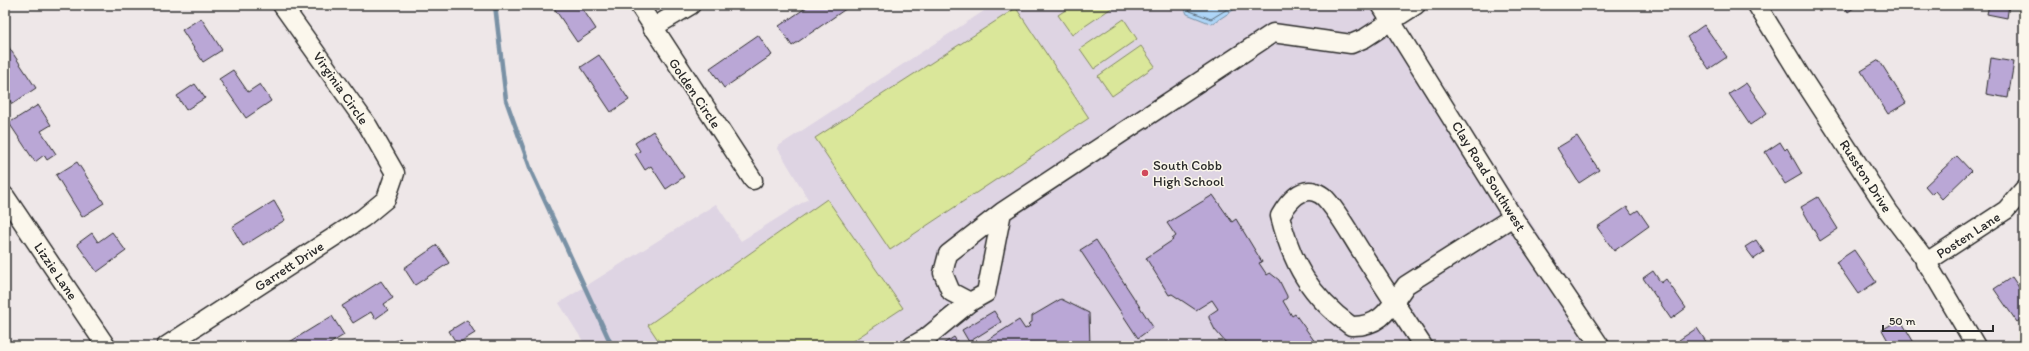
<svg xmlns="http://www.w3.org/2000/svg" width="2029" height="351" font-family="Itim,sans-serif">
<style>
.built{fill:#ded4e3}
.green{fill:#dae79a;stroke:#828962}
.water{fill:#add5f7;stroke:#7991a5}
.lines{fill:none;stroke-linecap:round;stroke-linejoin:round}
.shore{stroke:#5f6f7d;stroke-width:1}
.stream{stroke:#7991a5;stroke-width:4.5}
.building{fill:#baa7d6;stroke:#2b2b2b}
.minor-casing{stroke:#2b2b2b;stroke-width:21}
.minor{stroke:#fbf7ec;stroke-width:18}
.poi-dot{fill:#d1495b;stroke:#fbf7ec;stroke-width:1.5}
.labels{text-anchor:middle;stroke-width:3;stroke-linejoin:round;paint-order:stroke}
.street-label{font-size:14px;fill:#2b2b2b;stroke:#fbf7ec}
.poi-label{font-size:14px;fill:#2b2b2b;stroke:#fbf7ec;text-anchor:start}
</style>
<rect width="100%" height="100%" fill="#eee7e8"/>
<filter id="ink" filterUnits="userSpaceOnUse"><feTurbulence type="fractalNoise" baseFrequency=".025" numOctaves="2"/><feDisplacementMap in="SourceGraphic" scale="8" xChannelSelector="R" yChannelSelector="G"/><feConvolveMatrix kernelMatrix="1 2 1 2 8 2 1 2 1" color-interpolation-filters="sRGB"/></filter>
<g filter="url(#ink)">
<path class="built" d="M993,5h395l224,341h-1026l-27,-43 157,-99 25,37 67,-42 -31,-52z"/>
<g class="green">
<path d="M1073,5h43l-44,30 -14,-20z"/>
<path d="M1016,8l73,110 -199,132 -75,-112z"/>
<path d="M1124,19l13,20 -43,30 -14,-20z"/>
<path d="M1141,46l14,20 -43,30 -14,-20z"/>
<path d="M827,199l76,109 -58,38h-183l-14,-21z"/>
</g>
<path class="water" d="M1183,5h58l-29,19 -25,-10z"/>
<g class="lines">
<path class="shore" d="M1187,5l3,6 21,8 23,-14"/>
<path class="stream" d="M495,5l11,95 26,73 80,173"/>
</g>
<g class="building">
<path d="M552,5h28l16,24 -19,13z"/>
<path d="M810,5h35l2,3 -55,38 -13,-20z"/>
<path d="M1844,5h14l-10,7z"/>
<path d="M1989,5h20l-2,13 -20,-4z"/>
<path d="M201,18l21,32 -19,12 -21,-32z"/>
<path d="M1704,25l23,32 -18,12 -22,-32z"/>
<path d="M758,35l14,20 -48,33 -14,-20z"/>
<path d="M8,46l28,42 -24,16 -7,-11v-45z"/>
<path d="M599,55l30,45 -18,12 -30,-45z"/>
<path d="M1991,58l23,4 -6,36 -22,-4z"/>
<path d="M1879,60l27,43 -18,11 -27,-43z"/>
<path d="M233,70l15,22 12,-8 11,17 -25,17 -27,-39z"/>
<path d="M1746,83l21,30 -17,12 -21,-31z"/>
<path d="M195,84l10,14 -19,12 -9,-14z"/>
<path d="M38,105l13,20 -10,6 15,23 -9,6 -3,-5 -9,7 -26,-39z"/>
<path d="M653,131l31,46 -18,12 -15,-23 -6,4 -10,-16 5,-3 -5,-8z"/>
<path d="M1577,136l22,34 -20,13 -22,-35z"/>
<path d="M1780,142l5,8 2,-2 15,26 -17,10 -20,-32z"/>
<path d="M1957,156l14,15 -29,28 -7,-8 -3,3 -7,-8z"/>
<path d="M77,162l27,41 -22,14 -26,-42z"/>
<path d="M1213,195l19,27 4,-3 26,43 -3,1 8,12 3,-2 9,7 8,16v2l-4,3 9,15 3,-2 23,32h-94l2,-3 -11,-13 -6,-12v-3l9,-6 -6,-9 -16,10 -24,-16 -3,1 -23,-37 27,-18 -1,-1 4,-3 -9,-13z"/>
<path d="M1818,197l20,32 -18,12 -19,-34z"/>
<path d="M274,201l11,19 -42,26 -11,-19z"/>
<path d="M1627,207l5,7 6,-4 11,16 -35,25 -17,-24z"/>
<path d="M112,232l14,19 -29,21 -20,-28 15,-11 6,9z"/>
<path d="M1096,240l57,87 -15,11 -58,-88z"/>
<path d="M1756,240l8,12 -10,7 -9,-12z"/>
<path d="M437,245l12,18 -34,22 -11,-17z"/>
<path d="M1854,250l22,32 -18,12 -22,-32z"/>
<path d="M1653,271l8,12 5,-4 20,29 -15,11 -28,-41z"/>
<path d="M2012,277l12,18v22l-7,5 -23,-33z"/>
<path d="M381,281l12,17 -9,6 4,6 -13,9 -4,-7 -18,11 -11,-17z"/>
<path d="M1061,299l28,14 1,33h-101l-3,-5 33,-21 6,9 5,-3 -2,-2 4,-2v-6z"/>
<path d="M994,311l7,11 -32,20 -7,-12z"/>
<path d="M332,316l12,19 -18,11h-36l-2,-3z"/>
<path d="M1900,319l16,27h-25l-9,-16z"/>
<path d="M467,320l8,13 -18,11 -8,-13z"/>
<path d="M1697,328l12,18h-26l-4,-6z"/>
<path d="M954,337l6,9h-20z"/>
<path d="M400,338l5,8h-17z"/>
</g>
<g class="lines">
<defs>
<g id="minor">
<path d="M639,5l114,175"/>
<path d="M1381,5l132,212 87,129"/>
<path d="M1757,5l43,70 89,137 35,46 52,88"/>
<path d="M652,28l39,-23"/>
<path d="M5,196l101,150"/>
<path d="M1002,212l-54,42 -5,19 8,19 19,10 16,-9 16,-81 271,-179 78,11 14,-6 51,-33"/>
<path d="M1925,263l81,-53 18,-21"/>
<path d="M166,346l197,-128 23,-19 9,-26 -27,-47 -86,-121"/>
<path d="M912,346l14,-8 44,-36"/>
<path d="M1423,346c-21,-32 -42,-63 -62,-95 -11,-17 -22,-38 -36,-53 -2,-2 -7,-5 -10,-6 -16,-5 -28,12 -35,24 12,48 30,80 71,110 31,1 39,-19 55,-41l107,-68"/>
</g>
</defs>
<use href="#minor" class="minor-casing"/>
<use href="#minor" class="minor"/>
</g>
</g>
<circle class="poi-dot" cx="1145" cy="173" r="4"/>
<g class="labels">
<g class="street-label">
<text transform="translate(341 88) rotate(55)" y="5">Virginia Circle</text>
<text transform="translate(695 93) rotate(56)" y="5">Golden Circle</text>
<text transform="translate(1489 176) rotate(58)" y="5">Clay Road Southwest</text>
<text transform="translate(1866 176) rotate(57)" y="5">Russton Drive</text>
<text transform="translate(1968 235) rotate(-33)" y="5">Posten Lane</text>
<text transform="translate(289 266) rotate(-33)" y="5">Garrett Drive</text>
<text transform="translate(56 271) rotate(56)" y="5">Lizzie Lane</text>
</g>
<g class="poi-label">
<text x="1153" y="170">South Cobb<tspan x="1153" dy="16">High School</tspan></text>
</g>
</g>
<rect width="2029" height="351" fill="none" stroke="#fbf7ec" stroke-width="20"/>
<rect x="10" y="10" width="2009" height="331" fill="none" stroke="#2b2b2b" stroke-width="1.5" filter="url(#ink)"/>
<path d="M1883 325v6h110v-6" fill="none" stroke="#2b2b2b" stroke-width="2"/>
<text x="1889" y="325" font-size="12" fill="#2b2b2b" stroke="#fbf7ec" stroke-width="3" paint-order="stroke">50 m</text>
</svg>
